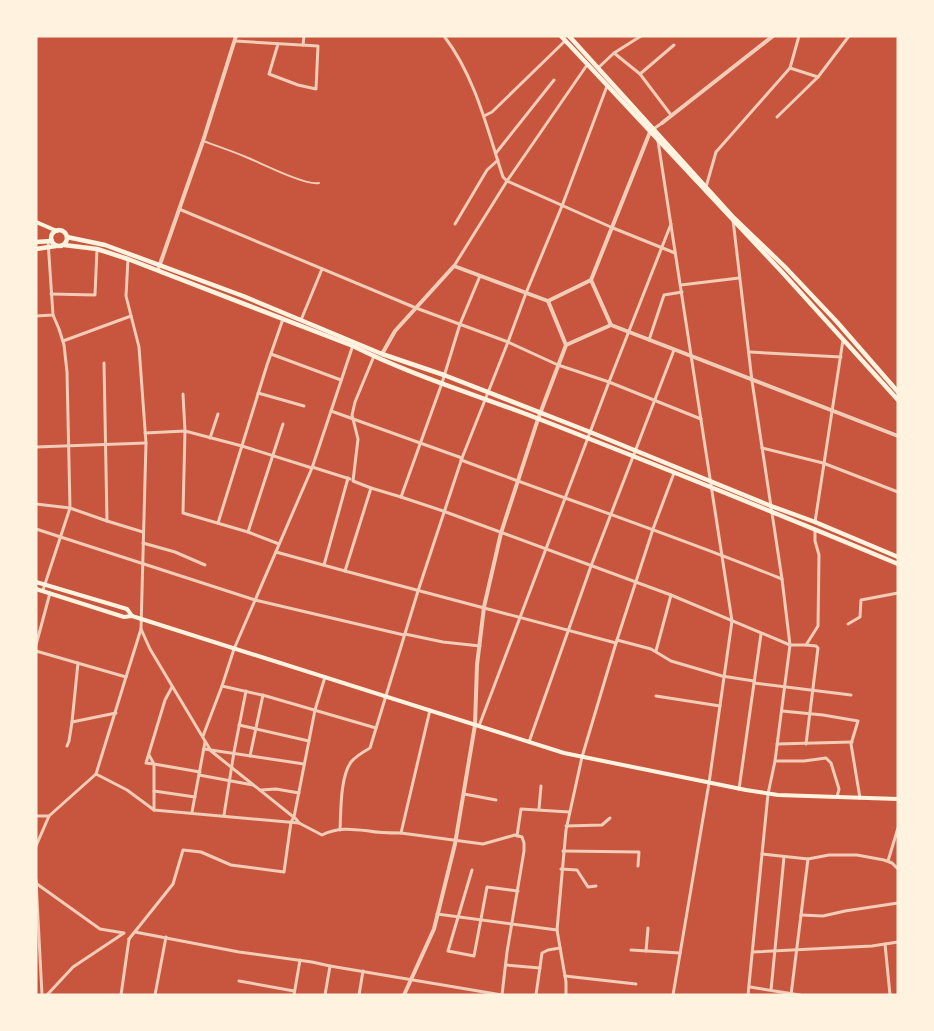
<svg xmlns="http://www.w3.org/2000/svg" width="934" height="1031" font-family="Inter,sans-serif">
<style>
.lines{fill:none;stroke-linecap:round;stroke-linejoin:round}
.pedestrian{stroke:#f1ccb7;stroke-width:2}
.minor{stroke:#f1ccb7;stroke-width:3}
.tertiary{stroke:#f1ccb7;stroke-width:4}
.secondary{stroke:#fff3e0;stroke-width:4}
.primary{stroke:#fff3e0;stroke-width:4.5}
</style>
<rect width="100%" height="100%" fill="#c8553d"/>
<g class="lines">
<path class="pedestrian" d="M203,141c14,5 29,10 43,16 15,6 60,29 73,26"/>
<g class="minor">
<path d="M444,36c32,42 43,93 59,141l4,4 80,-116"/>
<path d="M799,36l-9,32 28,9"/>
<path d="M235,41l83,5 -2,43 -18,-4 -29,-11 9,-30"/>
<path d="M303,45l1,-9"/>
<path d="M614,53l26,21 31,41"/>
<path d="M598,68l16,-15 27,-17"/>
<path d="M640,74l34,-29"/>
<path d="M484,116l8,-4 73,-71"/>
<path d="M777,117l41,-40 31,-41"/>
<path d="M652,130l10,-7"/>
<path d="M658,141l74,480 -23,162 -36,212"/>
<path d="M496,153l58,-73"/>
<path d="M706,187l10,-35 74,-84"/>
<path d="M179,209l237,99 92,34 50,23 51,17 62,-158"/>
<path d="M733,220l19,161 30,198 8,66 -15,116 -7,33 -20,201"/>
<path d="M455,224l32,-54 11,-10"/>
<path d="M128,259l-2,37 13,51 7,96 -5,186 9,20 61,102 85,68 3,4"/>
<path d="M454,266l53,-85 106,47 62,25"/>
<path d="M480,276l-20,48 -18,59 -41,114 -30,-9 -26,83 271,72 37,-114 21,-56"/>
<path d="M681,285l58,-7"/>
<path d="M51,294l44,1 2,-46"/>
<path d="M36,316l17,-1 -5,-74"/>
<path d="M301,320l21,-51"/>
<path d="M649,340l15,-45 18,-3"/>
<path d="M63,341l68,-25"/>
<path d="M353,345l-41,123 -78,181 -12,37 44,10 110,32"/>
<path d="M750,352l91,5"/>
<path d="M271,354l70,26"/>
<path d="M104,363l3,158 36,11"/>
<path d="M258,393l46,13"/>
<path d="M183,394l2,37 -2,82 65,19 31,12"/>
<path d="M331,411l131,47"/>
<path d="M145,433l40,-2 57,15 70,22"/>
<path d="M210,438l8,-24"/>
<path d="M36,447l110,-4"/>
<path d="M762,448l61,15 75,29"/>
<path d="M461,460c107,40 215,76 321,119"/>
<path d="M312,467l38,12"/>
<path d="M371,488l-18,-7 5,-42 -6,-24 3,-13 19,-46"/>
<path d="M401,497l42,14 228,84 119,50h16l12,-19 1,-71 -4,-14v-11"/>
<path d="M36,504l34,4 37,13"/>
<path d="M815,522l28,-182"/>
<path d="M218,523l49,-158 16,-46"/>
<path d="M36,529l219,71 149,35"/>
<path d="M248,532l35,-108"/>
<path d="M143,543l32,9 30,13"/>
<path d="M276,552l69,19"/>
<path d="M324,565l24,-87"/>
<path d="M43,590l27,-82 -3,-136 -3,-27 -5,-16 -6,-14"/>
<path d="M848,624l12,-7 1,-17 37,-7"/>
<path d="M405,634l38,8 37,4"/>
<path d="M617,640l34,9 20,12 51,15 32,5"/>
<path d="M36,645l14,-52"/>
<path d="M36,651l90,26 15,-48"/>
<path d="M656,651l15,-56"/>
<path d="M78,663l-6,59 44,-9"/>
<path d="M754,683l97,12"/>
<path d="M172,687l-7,13 -19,63 8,1v46l145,13 23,12c16,-8 30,-6 47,-4 10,2 21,2 32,2l29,-123"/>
<path d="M656,696l64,10"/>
<path d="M782,711l41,4 35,6 -7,23 9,54"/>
<path d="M239,725l70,16"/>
<path d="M479,726l130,-344 92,37"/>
<path d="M203,736l19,-50"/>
<path d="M529,742l62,-176 83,-216"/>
<path d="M777,744l75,-2"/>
<path d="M806,744l12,-96 -2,-2 -10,-1"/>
<path d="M67,746l2,-5 3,-19"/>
<path d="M204,749l100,15"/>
<path d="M149,755l5,9 46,8"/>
<path d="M250,756l13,-61"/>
<path d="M775,761h29l22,-3 5,5 8,26 -2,8"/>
<path d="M96,774l31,16 27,20"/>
<path d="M199,775l54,10"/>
<path d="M739,789l22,-155"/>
<path d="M261,790l15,-1 23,4"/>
<path d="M154,791l41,6"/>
<path d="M464,794l32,6"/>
<path d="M539,809l2,-23"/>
<path d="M192,812l13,-70"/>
<path d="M224,815l10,-63 12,-61"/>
<path d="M36,816h13l47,-42 30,-97"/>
<path d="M566,826l36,-1 8,-7"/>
<path d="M340,830c1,-18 0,-53 11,-68 5,-6 12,-10 19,-14l48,-157 44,-133 46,-116 18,-49 36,-87 45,-120"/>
<path d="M401,833l82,11 32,-9 7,2 2,6v8l-17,101 -5,43"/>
<path d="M517,836l4,-27 48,3"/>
<path d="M36,846l13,-30"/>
<path d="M563,851l76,1 -1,14"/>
<path d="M762,854l46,5 21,-4h28l27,5 8,3 6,6"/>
<path d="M888,861l10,-33"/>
<path d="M561,869l16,1 11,17 8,-1"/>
<path d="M472,870l-24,81 26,5 13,-69 31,4"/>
<path d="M36,880l6,115"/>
<path d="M37,884l63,45 24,4 -51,34 -26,28"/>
<path d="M437,914l120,16"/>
<path d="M801,915l22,1 22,-5 53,-8"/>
<path d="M135,932l104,20 73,10 18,4 -5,29"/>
<path d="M129,939l44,-55 10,-34 18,2 30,13 53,7 7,-50 3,-5 21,-107 10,-33"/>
<path d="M885,944l5,51"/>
<path d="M631,950l49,3"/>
<path d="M646,951l2,-23"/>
<path d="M753,952l119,-6 26,-4"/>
<path d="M506,965l34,3"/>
<path d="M330,966l172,29"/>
<path d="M565,976l71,8"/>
<path d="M239,981l55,10"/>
<path d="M750,987l50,8"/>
<path d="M771,990l13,-133"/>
<path d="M121,995l8,-56"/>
<path d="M155,995l11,-58"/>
<path d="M294,995l6,-35"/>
<path d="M359,995l4,-24"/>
<path d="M536,995l6,-42 6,-3 12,-2"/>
<path d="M566,995v-13l-9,-52 9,-100 16,-73 34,-114"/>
<path d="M791,995l17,-136"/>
</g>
<g class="tertiary">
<path d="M662,123l111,-87"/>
<path d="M159,267l44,-126 33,-105"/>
<path d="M611,325l-20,-45 59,-148"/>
<path d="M566,345l45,-20 287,111"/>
<path d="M382,354l13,-23 59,-65 94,35 43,-21"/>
<path d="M404,995l30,-66 21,-85 20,-119 2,-60 7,-58 17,-74 37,-114 28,-74 -18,-44"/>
</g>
<g class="secondary">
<path d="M36,222l21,9"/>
<path d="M36,582l91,27 5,7"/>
<path d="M36,589l88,28 8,-1 432,137 182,37 32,5 120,4"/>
</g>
<g class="primary">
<path d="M561,36l220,235 117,129"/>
<path d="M569,36l163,180 53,51 52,55 61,70"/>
<circle cx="59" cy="238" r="8"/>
<path d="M67,237l38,8 138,51 139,58 62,21 146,57 181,74 44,16 83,35"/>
<path d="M36,242l16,-1"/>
<path d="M64,245l33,4 31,10 225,87c60,30 124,49 186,73 120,47 240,95 359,145"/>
<path d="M36,249l20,-3"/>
</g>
</g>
<rect width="934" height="1031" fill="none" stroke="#fff3e0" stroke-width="75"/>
</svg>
